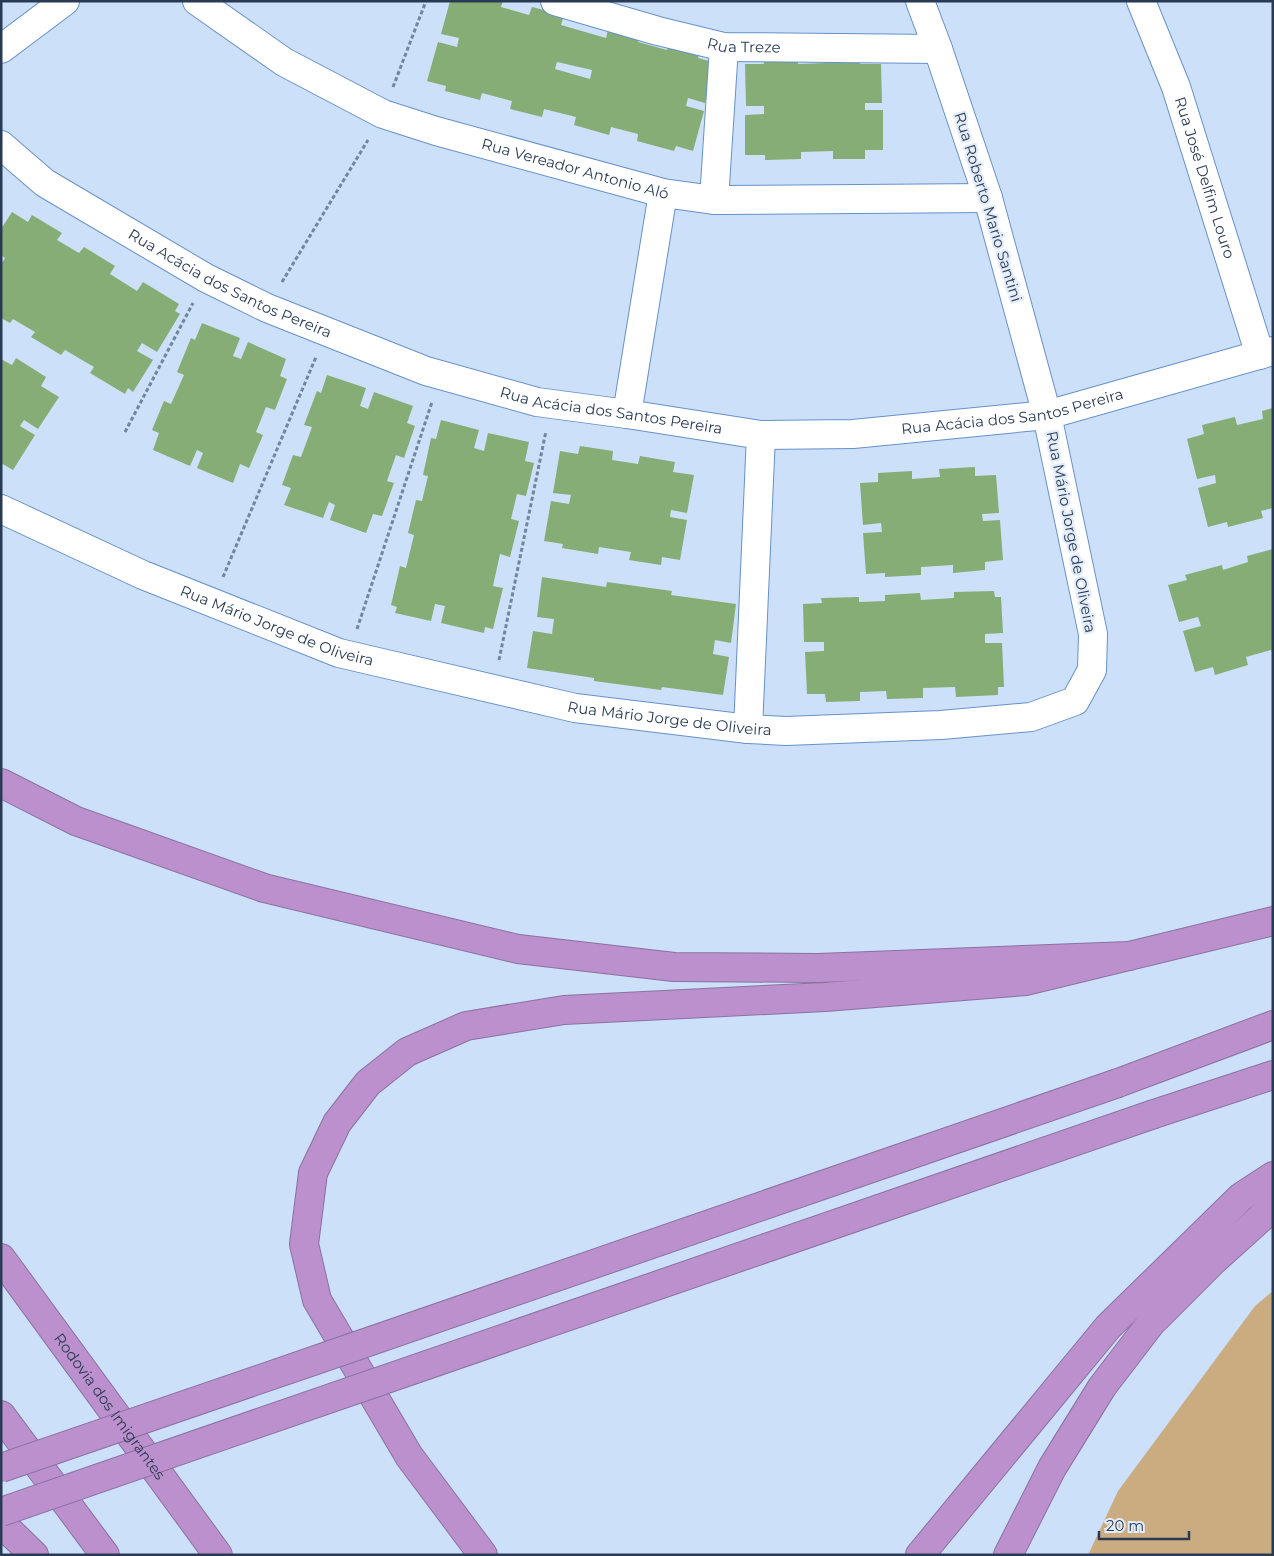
<svg xmlns="http://www.w3.org/2000/svg" width="1274" height="1556" font-family="Montserrat,sans-serif">
<style>
.green{fill:#cbac80}
.building{fill:#86ad75;fill-rule:evenodd}
.lines{fill:none;stroke-linecap:round;stroke-linejoin:round}
.street-casing{stroke:#6691cb;stroke-width:30}
.highway-casing{stroke:#8972a3;stroke-width:30}
.path{stroke:#73869f;stroke-width:3;stroke-dasharray:4 2.5;stroke-linecap:butt}
.street{stroke:#fff;stroke-width:28}
.highway{stroke:#bc90cd;stroke-width:28}
.highway-bridge-casing{stroke:#8972a3;stroke-width:30;stroke-linecap:butt}
.highway-bridge{stroke:#bc90cd;stroke-width:28}
.labels{text-anchor:middle;stroke-width:4.5;stroke-linejoin:round;paint-order:stroke}
.street-label{font-size:15px;fill:#293b54;stroke:#e3ecf9}
</style>
<rect width="100%" height="100%" fill="#cde0f9"/>
<path class="green" d="M1273,1291v264h-185l30,-64 137,-185z"/>
<g class="building">
<path d="M450,1h53l-2,6 28,8 3,-8 32,8 -3,10 45,13 3,-12 31,9 -2,7 29,8 2,-8 31,8 -2,8 18,5 -11,40 -17,-5 -2,8 18,5 -11,40 -17,-5 -2,5 -37,-10 1,-7 -27,-7 -2,8 -35,-10 2,-8 -32,-8 -2,8 -32,-8 2,-8 -30,-8 -2,7 -35,-9 1,-5 -19,-5 11,-39 19,5 2,-9 -18,-4zM557,62l35,8 -2,9 -35,-10z"/>
<path d="M860,54v10h21l1,39h-17v7h18v40h-18v9h-32v-8l-32,1v7l-36,1v-5h-20v-40l19,-1v-8h-18l-1,-42h19l-1,-9h35v9l27,-1v-8z"/>
<path d="M12,212l16,10 4,-7 30,18 -5,7 22,13 5,-6 31,19 -5,8 27,17 6,-9 36,22 -4,7 5,3 -23,38 -15,-9 -5,8 16,9 -20,32 -5,-4 -3,6 -35,-21 4,-6 -29,-17 -4,5 -30,-18 4,-5 -22,-13 -3,4 -9,-5v-53l4,-7 -4,-3v-26z"/>
<path d="M202,323l38,15 -7,18 8,3 7,-17 38,17 -6,17 7,3 -12,31 -9,-3 -10,25 7,3 -14,33 -9,-4 -7,19 -36,-15 6,-15 -6,-3 -7,16 -37,-16 6,-17 -7,-3 12,-29 7,3 13,-29 -7,-3 14,-34 4,2z"/>
<path d="M16,358l30,19 -5,9 18,11 -21,32 -14,-9 -4,6 15,9 -22,35 -12,-7v-104l11,6z"/>
<path d="M327,375l39,13 -6,18 8,3 6,-17 39,14 -6,17 8,3 -11,32 -8,-3 -9,26 7,2 -12,33 -9,-2 -7,19 -36,-13 5,-15 -6,-3 -6,16 -39,-13 7,-17 -9,-3 11,-30 8,2 11,-30 -8,-2 13,-34 4,2z"/>
<path d="M1273,408v100l-12,3 2,7 -35,9 -1,-5 -19,5 -10,-39 18,-5 -1,-8 -18,4 -10,-40 17,-5 -2,-9 33,-8 2,8 26,-6 -1,-8z"/>
<path d="M441,420l38,10 -5,18 10,3 4,-18 41,9 -4,19 9,2 -8,33 -9,-2 -6,25 8,2 -9,36 -10,-3 -7,32 10,2 -10,41 -8,-2 -1,6 -43,-10 4,-17 -10,-2 -4,17 -36,-8 2,-6 -6,-2 9,-39 6,2 8,-33 -6,-2 8,-33 6,1 6,-25 -5,-1 8,-37 5,1z"/>
<path d="M580,446l33,5 -1,9 26,4 2,-8 35,6 -2,10 21,3 -7,38 -16,-3 -1,7 17,3 -7,40 -18,-3 -1,8 -32,-5 2,-8 -32,-5 -1,7 -36,-6 1,-4 -19,-3 7,-40 18,3 2,-9 -18,-2 7,-42 18,3z"/>
<path d="M975,467v9l21,-1 3,38 -17,1 1,7 17,-1 3,40 -18,2v8l-32,3v-8l-32,2v8l-36,2v-4l-19,1 -3,-41 19,-1 -1,-9 -18,2 -3,-42 18,-1v-9l34,-2v8l28,-2 -1,-8z"/>
<path d="M1273,549v104l-2,-3 -25,7 2,8 -33,10 -2,-8 -18,5 -12,-41 18,-5 -3,-9 -19,5 -11,-37 19,-5 -2,-5 37,-10 1,5 25,-8 -1,-6z"/>
<path d="M542,577l64,10 1,-5 65,9 -1,4 65,9 -5,39 -16,-3 -2,14 16,3 -6,38 -61,-8 -1,3 -67,-9v-3l-67,-10 6,-37 19,3 2,-15 -17,-2z"/>
<path d="M994,591l1,6h6l2,36 -18,1v9h17l2,44h-6v8l-42,2 -1,-10 -32,1v10l-36,1 -1,-8 -26,1v9l-34,1 -1,-8h-18l-2,-42 19,-1v-9h-20l-1,-38 19,-1 -1,-5 38,-1v5l26,-1v-6l35,-2 1,7 33,-2v-6z"/>
</g>
<g class="lines">
<defs>
<g id="street">
<path id="s1" d="M197,1l87,61 99,52 53,17 227,62 51,7 274,-2"/>
<path id="s2" d="M555,1l103,30 66,16 214,2"/>
<path id="s3" d="M1141,1l35,86 84,268"/>
<path d="M1,49l64,-48"/>
<path id="s4" d="M1,145l44,38 161,95 61,30 159,63 111,31 90,12 134,21 92,-1 194,-19 226,-64"/>
<path d="M714,200l10,-153"/>
<path d="M627,414l36,-221"/>
<path id="s5" d="M1,509l142,66 196,78 236,55 173,21 38,2 155,-6 90,-8 44,-16 17,-31 1,-36 -46,-219 -59,-217 -50,-149 -18,-48"/>
<path d="M748,729l13,-294"/>
</g>
<g id="highway">
<path d="M1,783l75,38 188,67 254,61 156,18 144,1 311,-12 144,-35"/>
<path d="M1118,1083l155,-58"/>
<path d="M1154,1114l119,-39"/>
<path id="s6" d="M1,1258l217,297"/>
<path d="M1,1415l104,140"/>
<path d="M1,1523l33,32"/>
<path d="M483,1555l-74,-99 -92,-156 -13,-56 9,-71 24,-50 31,-40 39,-31 59,-26 98,-16 261,-13 201,-16 103,-25"/>
<path d="M920,1555l188,-228 133,-130 32,-21"/>
<path d="M1008,1555l44,-87 50,-81 49,-64 63,-63 59,-53"/>
</g>
</defs>
<use href="#street" class="street-casing"/>
<use href="#highway" class="highway-casing"/>
<g class="path">
<path d="M393,87l33,-86"/>
<path d="M282,282l86,-142"/>
<path d="M125,432l68,-129"/>
<path d="M223,577l93,-220"/>
<path d="M357,629l75,-227"/>
<path d="M499,660l47,-229"/>
</g>
<use href="#street" class="street"/>
<use href="#highway" class="highway"/>
<defs>
<g id="highway-bridge">
<path d="M1,1468l312,-107 805,-278"/>
<path d="M1,1512l1153,-398"/>
</g>
</defs>
<use href="#highway-bridge" class="highway-bridge-casing"/>
<use href="#highway-bridge" class="highway-bridge"/>
</g>
<g class="labels">
<g class="street-label">
<text dy="5" stroke="none"><textPath href="#s2" startOffset="195">Rua Treze</textPath></text>
<text dy="5" stroke="none"><textPath href="#s1" startOffset="418">Rua Vereador Antonio Aló</textPath></text>
<text dy="5" stroke="none"><textPath href="#s3" startOffset="188">Rua José Delfim Louro</textPath></text>
<text transform="translate(988 207) rotate(73)" y="5">Rua Roberto Mario Santini</text>
<text dy="5" stroke="none"><textPath href="#s4" startOffset="269">Rua Acácia dos Santos Pereira</textPath></text>
<text dy="5" stroke="none"><textPath href="#s4" startOffset="674">Rua Acácia dos Santos Pereira</textPath></text>
<text dy="5" stroke="none"><textPath href="#s4" startOffset="1079">Rua Acácia dos Santos Pereira</textPath></text>
<text transform="translate(1071 532) rotate(79)" y="5">Rua Mário Jorge de Oliveira</text>
<text dy="5" stroke="none"><textPath href="#s5" startOffset="300">Rua Mário Jorge de Oliveira</textPath></text>
<text dy="5" stroke="none"><textPath href="#s5" startOffset="705">Rua Mário Jorge de Oliveira</textPath></text>
<text dy="5" stroke="none"><textPath href="#s6" startOffset="184">Rodovia dos Imigrantes</textPath></text>
</g>
</g>
<rect width="1274" height="1556" fill="none" stroke="#293b54" stroke-width="5"/>
<path d="M1099 1531v8h90v-8" fill="none" stroke="#293b54" stroke-width="2.5"/>
<text x="1106" y="1531" font-size="15" fill="#293b54" stroke="#e3ecf9" stroke-width="4" paint-order="stroke">20 m</text>
</svg>
